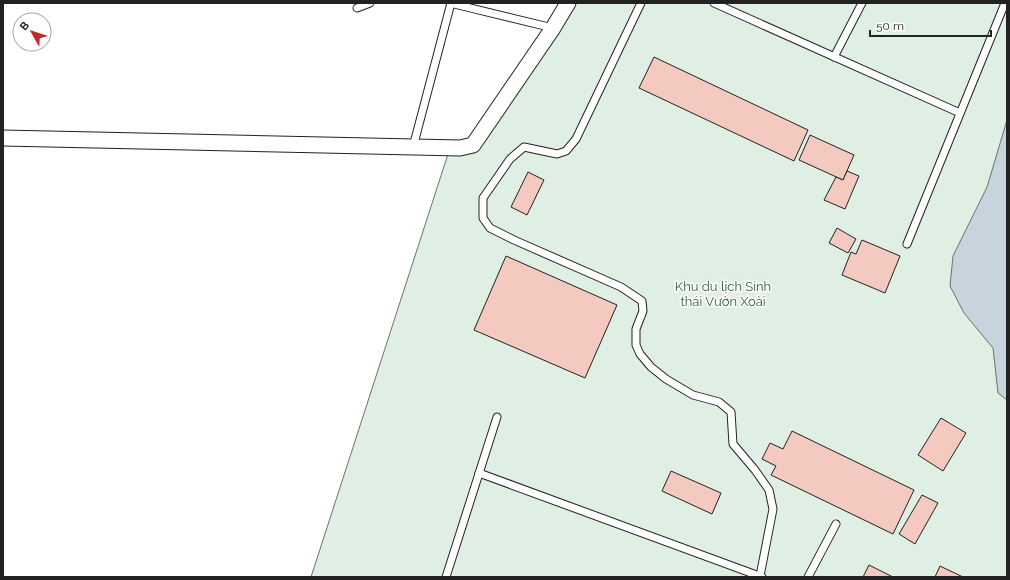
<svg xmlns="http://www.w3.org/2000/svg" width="1010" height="580" font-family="Raleway,sans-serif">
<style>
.green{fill:#e0efe3;stroke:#6f6f6f}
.water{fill:#c7d3dd;stroke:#6f6f6f}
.building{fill:#f3c9c0;stroke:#222}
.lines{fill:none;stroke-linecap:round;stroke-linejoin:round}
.lane-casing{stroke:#222;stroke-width:9}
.street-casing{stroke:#222;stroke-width:17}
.lane{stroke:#fff;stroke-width:7}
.street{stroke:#fff;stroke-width:15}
.labels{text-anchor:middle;stroke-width:3;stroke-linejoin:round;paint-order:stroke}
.park-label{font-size:13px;fill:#2f5e38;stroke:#fff}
</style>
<rect width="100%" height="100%" fill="#fff"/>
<path class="green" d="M576,3h431v574h-696l137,-423 12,1 98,-124z"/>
<path class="water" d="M1007,120v280l-9,-7 -5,-45 -29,-35 -14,-27 3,-30 34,-69z"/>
<g class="building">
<path d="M654,57l154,73 -14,31 -155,-73z"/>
<path d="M810,135l44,20 -11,25 -44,-20z"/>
<path d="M847,171l12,5 -14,33 -21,-9 12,-23 7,3z"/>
<path d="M528,172l16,8 -17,35 -16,-8z"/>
<path d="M837,228l19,11 -8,14 -19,-10z"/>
<path d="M862,240l38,16 -15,37 -43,-18 9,-23 5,2z"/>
<path d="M506,256l111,49 -32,73 -111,-48z"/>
<path d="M941,418l25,15 -23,38 -25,-16z"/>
<path d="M792,431l122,59 -21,44 -122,-59 5,-9 -14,-7 8,-16 13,6z"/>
<path d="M671,471l50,22 -9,21 -50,-23z"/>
<path d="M922,495l16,8 -23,41 -16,-10z"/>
<path d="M869,565l24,12h-30z"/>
<path d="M940,566l23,11h-28z"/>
</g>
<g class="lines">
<defs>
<g id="lane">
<path d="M450,3l103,25"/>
<path d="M641,3l-65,136 -10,12 -9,3 -33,-7 -14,12 -27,39v20l7,10 24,12 107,47 21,14 1,10 -7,18v16l4,9 11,13 15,12 27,16 26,7 12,10 2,32 22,26 14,20 4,19 -13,67"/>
<path d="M714,3l246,110"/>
<path d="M357,8l13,-5"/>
<path d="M834,57l28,-54"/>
<path d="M413,147l38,-144"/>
<path d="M907,244l98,-241"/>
<path d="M479,473l283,104"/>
<path d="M446,577l51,-160"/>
<path d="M808,577l28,-53"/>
</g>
<path id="street" d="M3,138l457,10 13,-3 80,-117 15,-25"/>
</defs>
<use href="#lane" class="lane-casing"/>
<use href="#street" class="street-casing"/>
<use href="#lane" class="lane"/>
<use href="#street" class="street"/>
</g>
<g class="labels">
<g class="park-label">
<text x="723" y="291">Khu du lịch Sinh<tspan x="723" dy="15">thái Vườn Xoài</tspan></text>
</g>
</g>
<rect width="1010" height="580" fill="none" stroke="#222222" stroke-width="8"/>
<g transform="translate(32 32) rotate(309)"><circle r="19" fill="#ffffff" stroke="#a7a7a7"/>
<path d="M0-3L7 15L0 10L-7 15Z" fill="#c62828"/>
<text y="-6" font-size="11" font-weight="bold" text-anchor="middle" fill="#222222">B</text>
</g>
<path d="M870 30v6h121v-6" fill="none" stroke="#222222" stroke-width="2"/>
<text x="876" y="30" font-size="12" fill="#222222" stroke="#ffffff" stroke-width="3" paint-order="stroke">50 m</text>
</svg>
